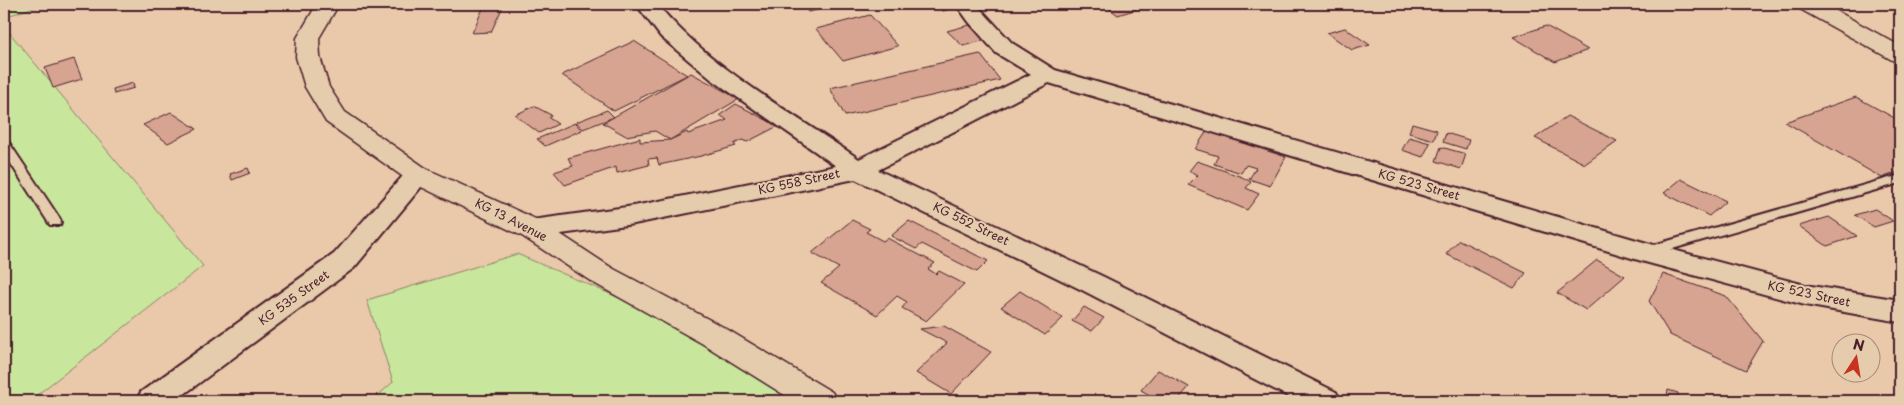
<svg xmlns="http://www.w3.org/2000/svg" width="1904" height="405" font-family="'Playpen Sans',sans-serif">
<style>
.green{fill:#c9e69d;stroke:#8a8264}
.building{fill:#d6a490;stroke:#4a1f2b}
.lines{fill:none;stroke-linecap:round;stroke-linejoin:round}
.service-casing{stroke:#4a1f2b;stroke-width:4}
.minor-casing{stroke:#4a1f2b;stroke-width:4}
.tertiary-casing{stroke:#4a1f2b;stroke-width:3}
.secondary-casing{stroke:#4a1f2b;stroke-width:3}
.service{fill:#e5ccad;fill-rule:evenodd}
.minor{fill:#e5ccad;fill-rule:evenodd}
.tertiary{fill:#e5ccad;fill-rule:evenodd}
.secondary{fill:#e5ccad;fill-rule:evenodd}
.labels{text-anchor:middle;stroke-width:4;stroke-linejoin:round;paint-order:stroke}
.street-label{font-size:12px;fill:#4a1f2b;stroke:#e5ccad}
</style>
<rect width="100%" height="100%" fill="#eac9ab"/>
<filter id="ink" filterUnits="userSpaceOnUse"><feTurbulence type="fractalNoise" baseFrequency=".02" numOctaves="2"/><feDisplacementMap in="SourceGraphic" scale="10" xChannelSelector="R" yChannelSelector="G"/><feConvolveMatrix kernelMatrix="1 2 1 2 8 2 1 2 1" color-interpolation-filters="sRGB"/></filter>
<g filter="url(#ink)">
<g class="green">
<path d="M4,4h40l-40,13z"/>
<path d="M4,26l199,240 -174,135h-25z"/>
<path d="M517,254l168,72 116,75h-429l21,-19 -26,-82z"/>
</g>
<g class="building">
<path d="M485,4h19l-13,28 -19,1z"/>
<path d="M803,4h44l-39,8z"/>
<path d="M937,4h21l2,2 -17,5z"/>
<path d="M1103,4h50l-35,11z"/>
<path d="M870,15l28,31 -55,15 -27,-32z"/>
<path d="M969,25l16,15 -22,6 -16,-15z"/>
<path d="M1546,26l42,24 -33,12 -42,-25z"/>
<path d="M1345,28l25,17 -18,5 -25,-17z"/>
<path d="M634,41l53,34 -73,36 -52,-36z"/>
<path d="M980,54l20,26 -155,36 -15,-28z"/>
<path d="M74,59l8,20 -29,9 -8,-20z"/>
<path d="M691,73l48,26 -69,41 -15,-9 -29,5 -23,-13z"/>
<path d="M133,83l1,5 -20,6 -1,-5z"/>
<path d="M1856,97l44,24v50l-18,7 -97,-56z"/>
<path d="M736,104l42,22 -31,16 -5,-2 -8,4 2,2 -35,10 -42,9 -2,-7 -9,1 1,6 -32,8 -1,-6 -51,18 -11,-13 19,-6 -5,-8 72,-20v4l30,-2 17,-8 1,2 39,-14 -7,-5z"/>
<path d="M534,106l17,9 -2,3 9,6 -19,9 -24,-18z"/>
<path d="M607,110l7,7 -31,12 -7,-7z"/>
<path d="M171,112l26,17 -29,14 -25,-18z"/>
<path d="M1567,116l50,25 -32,23 -50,-26z"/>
<path d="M575,123l7,7 -37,16 -8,-7z"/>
<path d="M1412,123l25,7 -3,10 -25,-7z"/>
<path d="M1207,131l79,26 -16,29 -21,-7 7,-11 -10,-3 -5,8 -27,-9 4,-8 -23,-7z"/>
<path d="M1446,133l23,7 -3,9 -23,-7z"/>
<path d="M1409,137l21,6 -7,14 -21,-7z"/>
<path d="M1441,147l25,7 -5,15 -25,-8z"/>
<path d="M1197,161l45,16 9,5 -5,6 13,6 -12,16 -59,-25 10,-10 -9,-4z"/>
<path d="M248,168l2,5 -18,7 -2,-6z"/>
<path d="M1681,179l45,22 -17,15 -45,-23z"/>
<path d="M1875,209l18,12 -19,6 -19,-12z"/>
<path d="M1829,217l28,19 -30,10 -28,-20z"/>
<path d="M852,220l18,9 -4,3 17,9 4,-3 48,25 -7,6 8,5 3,-3 25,13 -38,37 -24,-13 5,-6 -10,-6 -20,19 -56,-32 18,-15 -27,-15z"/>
<path d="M909,221l79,40 -11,11 -55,-28 -6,5 -25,-13z"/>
<path d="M1459,240l67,33 -12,15 -68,-34z"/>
<path d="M1597,260l28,16 -39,34 -29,-17z"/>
<path d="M1663,274l63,22 37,45 -17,29 -76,-35 -21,-34z"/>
<path d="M1020,291l43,27 -18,17 -44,-28z"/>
<path d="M1084,307l20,11 -12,13 -20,-10z"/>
<path d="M944,326l47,26 -40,42 -35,-21 31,-30 -27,-14z"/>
<path d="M1158,370l31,17 -12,14h-17l-19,-11z"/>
<path d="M1668,390l10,3v7l-11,-4z"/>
</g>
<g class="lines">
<defs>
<g id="service">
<path d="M4,140l4,1 52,78 1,3 -1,3h-10l-46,-72z"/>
<path d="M1900,175v8l-252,73 -5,-2 -2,-3 2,-3z"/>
</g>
<g id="minor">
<path d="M636,4h21c53,64 134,108 202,155l172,-85 -35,-21 -27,-31 -13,-18h20l36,39 43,27 592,173 158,42 95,15v22l-95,-17 -160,-43 -596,-179 -171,87 226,107 232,115 5,9h-44l-213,-110 -229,-112 -221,45 -102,14 -10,-3 -4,-6 4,-6 10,-3 102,-14 202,-40 -125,-87 -50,-42z"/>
<path d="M418,167l9,2 4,6 -77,93 -179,133h-39l5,-9 193,-138 75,-85z"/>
</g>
<path id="tertiary" d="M317,4h22l-20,34 1,19 9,30 16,25 82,57 115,53 70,46 113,60 107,64 5,9h-43l-91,-57 -111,-62 -70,-46 -113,-55 -83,-59 -21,-35 -9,-30 1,-19z"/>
<path id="secondary" d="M1797,4h27l76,42v16l-8,-2 -92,-51z"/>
</defs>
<use href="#service" class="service-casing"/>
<use href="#minor" class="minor-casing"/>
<use href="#tertiary" class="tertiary-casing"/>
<use href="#secondary" class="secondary-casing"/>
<use href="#service" class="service"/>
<use href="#minor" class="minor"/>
<use href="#tertiary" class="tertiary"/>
<use href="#secondary" class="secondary"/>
</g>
</g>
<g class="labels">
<g class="street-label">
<text transform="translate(799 182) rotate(-12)" y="4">KG 558 Street</text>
<text transform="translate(1419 185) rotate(16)" y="4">KG 523 Street</text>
<text transform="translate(511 220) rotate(27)" y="4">KG 13 Avenue</text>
<text transform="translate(971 224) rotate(26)" y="4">KG 552 Street</text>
<text transform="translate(1809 294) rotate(12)" y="4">KG 523 Street</text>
<text transform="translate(294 298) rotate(-36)" y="4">KG 535 Street</text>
</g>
</g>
<rect width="1904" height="405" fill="none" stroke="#e5ccad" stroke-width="20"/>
<rect x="10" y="10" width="1884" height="385" fill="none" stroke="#4a1f2b" stroke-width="2" filter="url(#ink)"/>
<g transform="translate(1856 358) rotate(12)"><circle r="24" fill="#e5ccad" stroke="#a78779"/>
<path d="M0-4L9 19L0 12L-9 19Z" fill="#c8321e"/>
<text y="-8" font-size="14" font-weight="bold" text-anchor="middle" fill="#4a1f2b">N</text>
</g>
</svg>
